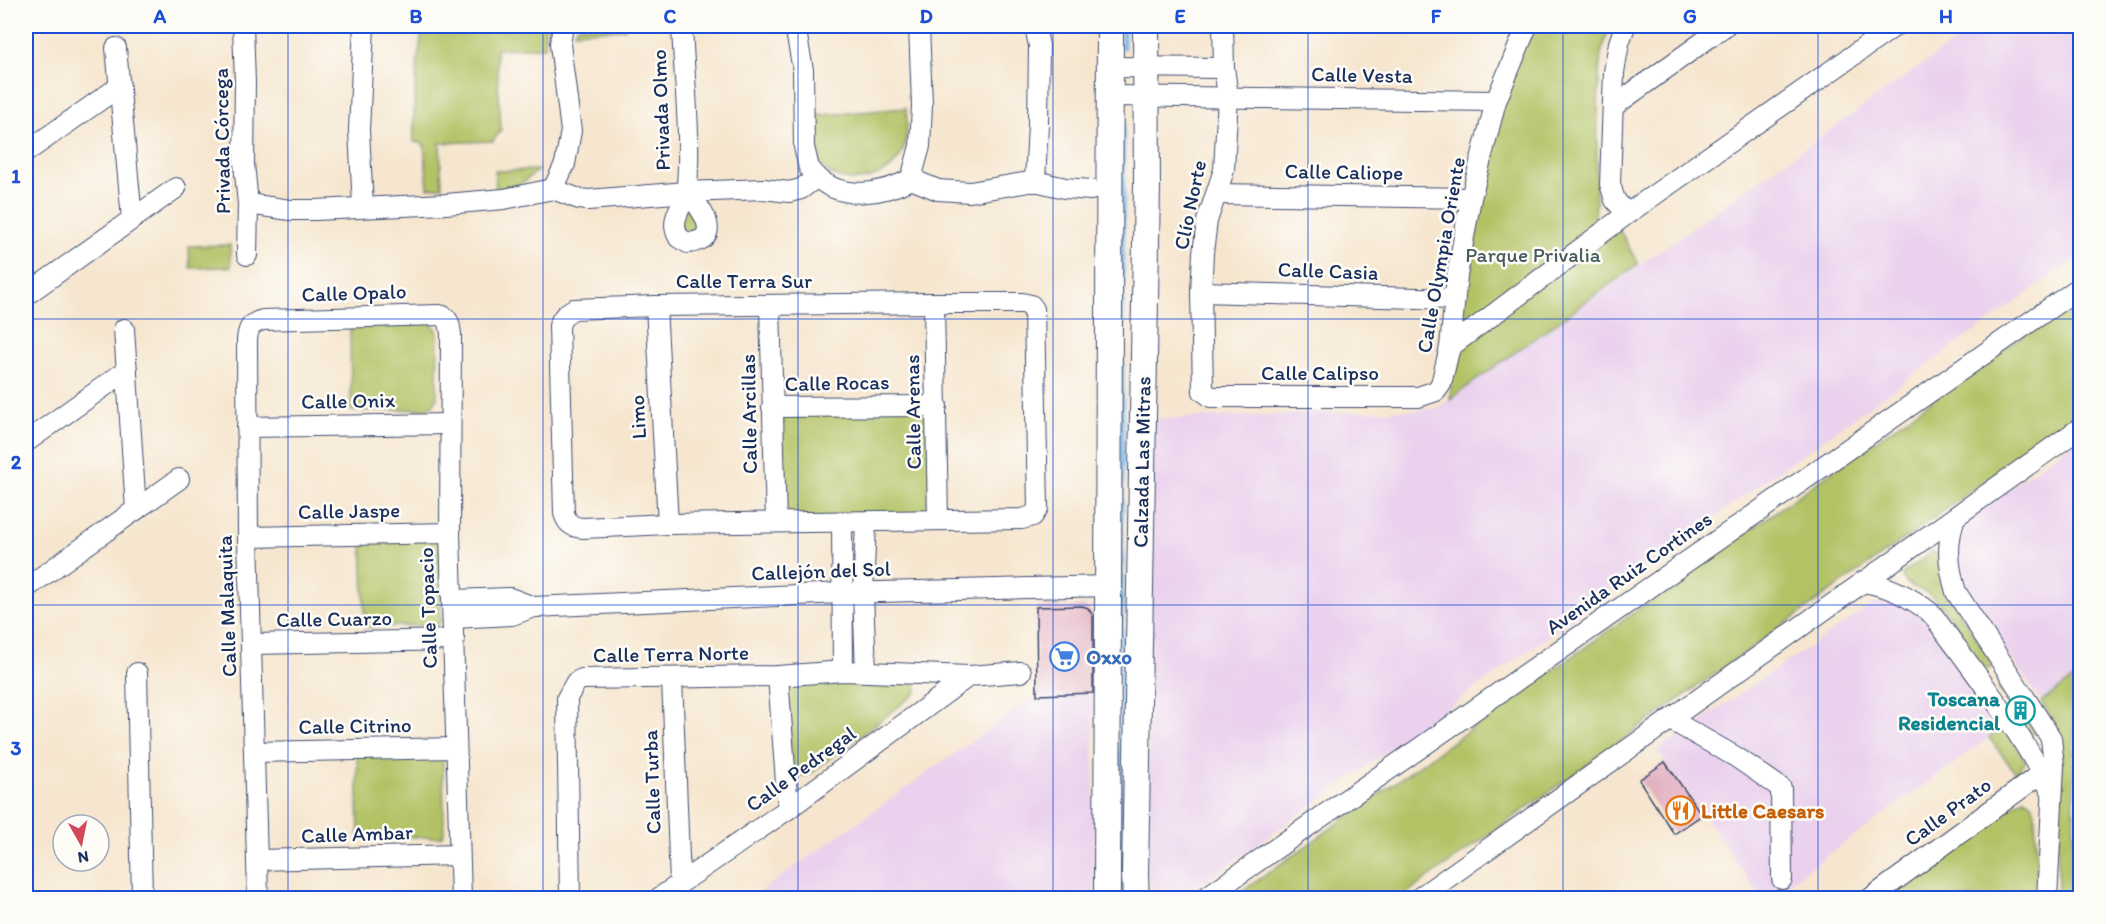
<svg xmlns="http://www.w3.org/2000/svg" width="2106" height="924" font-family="Itim,sans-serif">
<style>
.built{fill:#ead1ed}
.green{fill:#b2c265;stroke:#667862;stroke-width:1.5}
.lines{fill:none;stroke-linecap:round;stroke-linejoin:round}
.stream{stroke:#79bbee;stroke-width:5}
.building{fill:#e2b1c2}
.minor-casing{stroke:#3c4a6f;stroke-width:22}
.major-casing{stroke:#3c4a6f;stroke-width:28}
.minor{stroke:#fff;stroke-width:20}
.major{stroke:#fff;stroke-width:26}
.grid{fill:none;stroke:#1d4ed8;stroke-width:1.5;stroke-opacity:0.55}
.labels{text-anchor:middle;stroke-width:5;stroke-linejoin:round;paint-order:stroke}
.street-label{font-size:21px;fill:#1b2f5e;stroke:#fdfcf7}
.park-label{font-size:21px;fill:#485b60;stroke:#fdfcf7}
.shop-label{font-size:21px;font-weight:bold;fill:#366cbe;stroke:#fdfcf7;text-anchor:start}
.culture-label{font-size:21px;font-weight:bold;fill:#0d838f;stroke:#fdfcf7;text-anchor:end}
.food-label{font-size:21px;font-weight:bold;fill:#c56008;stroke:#fdfcf7;text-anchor:start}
.neatline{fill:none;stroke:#1d4ed8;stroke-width:2}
.grid-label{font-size:20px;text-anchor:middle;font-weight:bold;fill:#1d4ed8}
</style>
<rect width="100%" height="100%" fill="#fdfcf7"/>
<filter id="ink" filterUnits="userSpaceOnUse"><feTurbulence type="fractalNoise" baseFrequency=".0167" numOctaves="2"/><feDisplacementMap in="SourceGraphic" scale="12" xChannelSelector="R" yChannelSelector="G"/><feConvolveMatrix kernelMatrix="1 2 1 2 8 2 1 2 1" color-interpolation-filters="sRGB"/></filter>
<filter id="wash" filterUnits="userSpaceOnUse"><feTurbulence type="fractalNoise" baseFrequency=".008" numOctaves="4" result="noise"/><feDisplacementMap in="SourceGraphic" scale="24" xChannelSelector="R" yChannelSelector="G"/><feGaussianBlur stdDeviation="1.35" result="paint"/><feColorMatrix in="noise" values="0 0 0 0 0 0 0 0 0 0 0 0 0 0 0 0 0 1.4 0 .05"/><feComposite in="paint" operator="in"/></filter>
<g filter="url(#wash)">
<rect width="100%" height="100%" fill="#f6e6cf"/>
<g class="built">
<path d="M1977,26h103v230l-874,625 -23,12 -10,1 -15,-3 -5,-4 -7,-11 7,-457 283,-10z"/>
<path d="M2080,437v236l-39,28 -74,-106 -5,-11 -4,-27 1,-9 2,-13 8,-18z"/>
<path d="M1887,601l13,3 14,7 17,14 73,102 -235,171h-7l-105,-148 216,-146z"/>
<path d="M1093,693l2,205h-344l286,-203z"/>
</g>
<g class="green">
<path d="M423,26h122v21l-49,2 5,81 -8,11 -53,2 2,44 -14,1 -4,-44 -10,-2c-1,-39 2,-78 9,-116z"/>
<path d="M578,26h46l1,3 -51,3z"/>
<path d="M1532,26h78l-9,27 -2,21 -4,153 22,-2 21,39 -188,135 9,-117 39,-175z"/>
<path d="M906,108c2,17 2,40 -10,54 -17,22 -62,26 -77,0 -8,-13 -6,-31 -6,-46z"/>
<path d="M538,170l-17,14 -25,9 -1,-22z"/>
<path d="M683,203l20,17 -13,21 -12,-20z"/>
<path d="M230,245l1,22 -41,1 -1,-22z"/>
<path d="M2080,295v119l-680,484h-167z"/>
<path d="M427,322l9,6 2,5 -1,65 -4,7 -8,4 -74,2 -1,-88z"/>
<path d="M937,406l1,114 -162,2 -4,-115z"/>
<path d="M440,537l1,84 -4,4 -72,2 -3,-89z"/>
<path d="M1932,552l8,4 6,37 46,68 -2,8 -6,-1c-14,-19 -37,-60 -54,-73 -10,-8 -26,-7 -28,-21z"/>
<path d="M914,678l3,12 -2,4 -105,80 -8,2 -10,-3 -6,-85 6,-8z"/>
<path d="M2075,678l-2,220h-15l-1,-168 -1,-4 -15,-24z"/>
<path d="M2003,683h4l31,49 -5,2 -4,-3 -30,-41v-5z"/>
<path d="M2004,727l22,34 -10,12 -27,-35z"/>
<path d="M357,755l86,2 1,75 -3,5h-82z"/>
<path d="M2024,798l8,5 3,9 3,86h-165z"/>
</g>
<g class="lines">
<g class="stream">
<path d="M1123,47v-21"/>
<path d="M1120,898l3,-782"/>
</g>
</g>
<g id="blocks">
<g class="building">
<path d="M1082,606l6,2 5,8v77l-56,2 -1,-88z"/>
<path d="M1665,762l37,53 -28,19 -35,-54z"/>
</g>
</g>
</g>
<g filter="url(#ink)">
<use href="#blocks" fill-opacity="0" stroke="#3c4a6f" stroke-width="1.5"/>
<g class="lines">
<defs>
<g id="minor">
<path d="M243,26l2,57 -1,80 4,41 -1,51"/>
<path d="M682,26c2,53 9,106 5,160 -1,19 -20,32 -8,52l9,5c38,-4 12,-36 -1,-51"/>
<path d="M795,26l8,44 1,77 5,21 8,9"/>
<path d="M1223,26l1,42 4,28 -4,74 -17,51 -4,32 -2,39 2,99 8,6h207l18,-6 5,-7 9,-37 7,-71 14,-78 25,-97 31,-75"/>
<path d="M1625,26l-6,17 -5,29 -4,112 5,16 12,14"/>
<path d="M116,48l16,171"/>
<path d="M1109,67l115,1"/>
<path d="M1109,96l387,5"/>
<path d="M1614,106l111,-80"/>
<path d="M26,152l94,-66"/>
<path d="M911,179l9,-33 2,-41 -3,-79"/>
<path d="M1035,181l3,-56 1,-79 -4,-20"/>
<path d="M553,189l12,-25 6,-33 -11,-87 3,-18"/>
<path d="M1217,194l254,4"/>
<path d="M248,204l42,6h25l131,-6 58,-5 49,-10 26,10 9,1 99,-8 77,-3 25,3 12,-3 16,-12c25,24 66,17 94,2l27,11 32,2 65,-11 30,7 26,2"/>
<path d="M363,207l-4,-77 5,-104"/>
<path d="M1201,292l253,7"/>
<path d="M26,295l150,-107"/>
<path d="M934,303h88l9,2 3,4 4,199 -5,8 -11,3 -354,5 -85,4c-11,-1 -16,-4 -19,-15l-5,-187c3,-9 7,-13 15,-17l82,-3z"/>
<path d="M934,303l4,217"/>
<path d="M656,306l12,218"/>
<path d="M770,306l6,216"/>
<path d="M124,329l12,181"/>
<path d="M1450,347l177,-133 268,-188"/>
<path d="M772,407l165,-1"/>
<path d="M247,427l203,-3"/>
<path d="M26,442l101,-72"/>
<path d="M1955,517c-9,28 -7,47 1,75l95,146 3,28 -7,132"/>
<path d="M842,523l1,148"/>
<path d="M248,537l202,-4"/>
<path d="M1862,582c27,3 49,15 70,32 42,58 88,115 120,179"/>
<path d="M26,588l153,-109"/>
<path d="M453,600l57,-2 24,9"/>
<path d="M453,618l59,-3 22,-8 307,-14 268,-7"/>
<path d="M252,644l202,-4"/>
<path d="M866,671l-3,-77 3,-72"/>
<path d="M137,673l5,225"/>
<path d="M778,676l10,133"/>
<path d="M672,679l8,204"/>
<path d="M1671,720l65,37 45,31 1,91"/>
<path d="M254,752l202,-4"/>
<path d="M257,860l202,-5"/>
<path d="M258,898l-10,-361 -1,-197c1,-12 4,-17 16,-20l176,-5c10,1 11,11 12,19l-1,199 11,365"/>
<path d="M570,898l-3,-200 9,-16 6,-3 196,-3 65,-5 126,5 52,-4"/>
<path d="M659,898l129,-89 181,-133"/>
<path d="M1205,898l875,-611"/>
<path d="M1419,898l661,-470"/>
<path d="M1871,898l171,-125 10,-5"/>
</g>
<g id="major">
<path d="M1107,898l3,-872"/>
<path d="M1136,898l-1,-23 12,-690 -1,-159"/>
</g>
</defs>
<use href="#minor" class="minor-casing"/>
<use href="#major" class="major-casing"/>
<use href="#minor" class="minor"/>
<use href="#major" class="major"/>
</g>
</g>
<path class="grid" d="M288,26v872M543,26v872M798,26v872M1053,26v872M1308,26v872M1563,26v872M1818,26v872M26,319h2054M26,605h2054"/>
<defs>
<symbol id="supermarket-ring" viewBox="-11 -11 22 22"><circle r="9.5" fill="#fdfcf7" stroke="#3f7fe0" stroke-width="1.5"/><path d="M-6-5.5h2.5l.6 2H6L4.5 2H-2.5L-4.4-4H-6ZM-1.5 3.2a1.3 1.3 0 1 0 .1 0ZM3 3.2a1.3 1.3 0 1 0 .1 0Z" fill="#3f7fe0"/></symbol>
<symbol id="building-ring" viewBox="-11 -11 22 22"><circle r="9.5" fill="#fdfcf7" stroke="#0f9aa8" stroke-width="1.5"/><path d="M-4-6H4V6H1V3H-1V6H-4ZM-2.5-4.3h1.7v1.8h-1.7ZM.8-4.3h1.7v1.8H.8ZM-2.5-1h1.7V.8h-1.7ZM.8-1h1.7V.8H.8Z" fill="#0f9aa8"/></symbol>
<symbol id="restaurant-ring" viewBox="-11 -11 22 22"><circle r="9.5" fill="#fdfcf7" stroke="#e8710a" stroke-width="1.5"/><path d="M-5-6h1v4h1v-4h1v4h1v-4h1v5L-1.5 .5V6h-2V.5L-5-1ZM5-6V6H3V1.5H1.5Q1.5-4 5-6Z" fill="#e8710a"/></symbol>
</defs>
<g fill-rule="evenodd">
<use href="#supermarket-ring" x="1048" y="640" width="33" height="33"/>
<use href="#building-ring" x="2004" y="694" width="33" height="33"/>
<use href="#restaurant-ring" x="1664" y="794" width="33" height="33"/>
</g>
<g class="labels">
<g class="street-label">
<text transform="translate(1362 75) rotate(1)" y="7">Calle Vesta</text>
<text transform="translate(661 110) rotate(-92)" y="7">Privada Olmo</text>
<text transform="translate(222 141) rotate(-91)" y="7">Privada Córcega</text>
<text transform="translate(1344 172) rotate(1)" y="7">Calle Caliope</text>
<text transform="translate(1190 205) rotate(-78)" y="7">Clío Norte</text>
<text transform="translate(1441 255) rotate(-80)" y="7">Calle Olympia Oriente</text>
<text transform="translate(1328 271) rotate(2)" y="7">Calle Casia</text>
<text x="744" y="288">Calle Terra Sur</text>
<text transform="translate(354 293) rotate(-2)" y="7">Calle Opalo</text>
<text x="1320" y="380">Calle Calipso</text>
<text transform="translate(837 383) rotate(-1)" y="7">Calle Rocas</text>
<text transform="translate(348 401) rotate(-1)" y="7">Calle Onix</text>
<text transform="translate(913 412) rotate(-91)" y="7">Calle Arenas</text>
<text transform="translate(749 414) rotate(-91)" y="7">Calle Arcillas</text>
<text transform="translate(638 417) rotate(-93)" y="7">Limo</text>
<text transform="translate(1142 462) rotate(-89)" y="7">Calzada Las Mitras</text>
<text transform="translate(349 511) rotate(-1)" y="7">Calle Jaspe</text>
<text transform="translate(821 571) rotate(-2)" y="7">Callejón del Sol</text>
<text transform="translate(1629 573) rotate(-35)" y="7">Avenida Ruiz Cortines</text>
<text transform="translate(227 606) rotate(-92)" y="7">Calle Malaquita</text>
<text transform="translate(428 608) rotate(-92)" y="7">Calle Topacio</text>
<text transform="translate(334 619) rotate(-1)" y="7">Calle Cuarzo</text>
<text transform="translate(671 654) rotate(-1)" y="7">Calle Terra Norte</text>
<text transform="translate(355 726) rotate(-1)" y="7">Calle Citrino</text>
<text transform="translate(801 769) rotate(-36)" y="7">Calle Pedregal</text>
<text transform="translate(652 782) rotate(-92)" y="7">Calle Turba</text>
<text transform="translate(1948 812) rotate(-36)" y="7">Calle Prato</text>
<text transform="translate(357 834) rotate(-2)" y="7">Calle Ambar</text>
</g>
<g class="park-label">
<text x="1533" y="262">Parque Privalia</text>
</g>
<g class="shop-label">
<text x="1086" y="664">Oxxo</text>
</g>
<g class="culture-label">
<text x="2000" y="706">Toscana<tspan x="2000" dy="24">Residencial</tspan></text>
</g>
<g class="food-label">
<text x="1701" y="818">Little Caesars</text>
</g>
</g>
<rect width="2106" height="924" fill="none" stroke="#fdfcf7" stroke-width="66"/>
<g transform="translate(81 843) rotate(171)"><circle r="28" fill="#fdfcf7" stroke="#a3aaba" stroke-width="1.5"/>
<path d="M0-4.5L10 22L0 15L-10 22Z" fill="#d1495b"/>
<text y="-9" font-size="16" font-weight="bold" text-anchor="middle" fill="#1b2f5e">N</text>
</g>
<rect x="33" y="33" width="2040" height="858" class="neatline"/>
<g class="grid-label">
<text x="160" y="23">A</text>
<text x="416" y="23">B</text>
<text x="670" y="23">C</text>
<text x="926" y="23">D</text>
<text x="1180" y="23">E</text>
<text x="1436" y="23">F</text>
<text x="1690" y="23">G</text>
<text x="1946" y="23">H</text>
<text x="16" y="183">1</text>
<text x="16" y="469">2</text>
<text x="16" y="755">3</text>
</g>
</svg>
